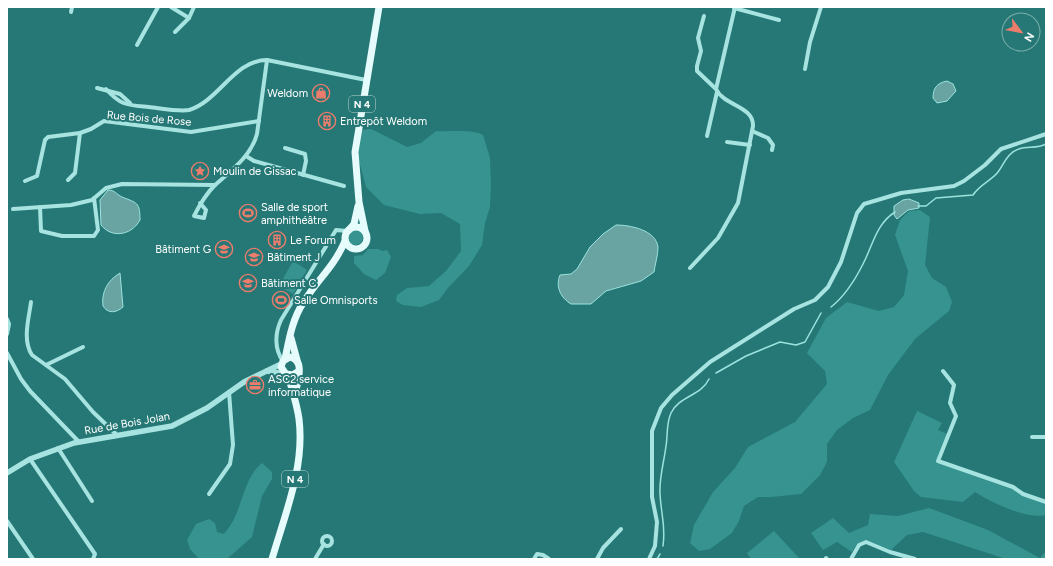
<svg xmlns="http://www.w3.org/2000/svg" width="1053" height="566" font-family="Figtree,sans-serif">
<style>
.green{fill:#36938f}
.water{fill:#69a4a2;stroke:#9ce3df}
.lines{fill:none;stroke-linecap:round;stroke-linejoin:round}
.stream{stroke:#9ce3df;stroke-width:1.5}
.minor{stroke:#a7e3e0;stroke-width:4}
.tertiary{stroke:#a7e3e0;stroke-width:5.5}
.primary{stroke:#e6fbfc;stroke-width:7}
.labels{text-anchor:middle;stroke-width:4;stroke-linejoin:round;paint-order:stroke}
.shield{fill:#257875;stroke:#bed6d6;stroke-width:1}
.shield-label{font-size:10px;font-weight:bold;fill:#fff}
.poi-label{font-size:11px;fill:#fff;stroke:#257875;text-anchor:start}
.street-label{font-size:11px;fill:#fff;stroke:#257875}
</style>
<rect width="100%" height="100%" fill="#257875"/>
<g class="green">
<path d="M371,129l36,18 14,-4 15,-12c14,1 35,-2 47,4l7,23 1,26 -1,23 -5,16 -3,22 -13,21 -22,23 -8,11 -18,7 -18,-2 -7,-4 1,-6 10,-7 22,-2 17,-15 15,-20 -1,-27 -19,-11 -21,1 -36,-9 -18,-18 -8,-30 3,-27z"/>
<path d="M920,210l10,7 -5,48 7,13 14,9 6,15 -3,9 -34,28 -27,36 -18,35 -17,8 -16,12 -10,14v18l-7,13 -19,19 -30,3h-13l-14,9 -5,15 -7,12 -22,16 -11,2 -9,-8 4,-18 19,-33 22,-24 13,-21 47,-25 32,-38 -2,-13 -18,-18 19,-35 21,-16 32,9 15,-4 10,-12 4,-24 -13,-36 5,-15 9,-9z"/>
<circle cx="355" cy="237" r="8"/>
<path d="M368,249h10l5,2 4,-1 4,7 -6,16 -9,7 -12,-6 -10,-11v-7l9,-1z"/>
<path d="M293,261l14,9 -14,24 -14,-8z"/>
<path d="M917,411l25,12 -4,7 9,4 -11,27 66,23 44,19v12c-18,5 -56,-13 -71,-23l-12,10 -42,-5 -7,-6 -20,-29z"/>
<path d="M262,463l10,9v7l-10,17 -10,41 -25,22 -29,-1 -8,-9 -3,-9 9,-16 13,-5 6,4 2,9 7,2c3,-4 6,-8 9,-13 10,-19 12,-44 29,-58z"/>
<path d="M929,508l59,22 52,28 6,-7v8h-40l-83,-27 -16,3 -16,15 -26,-10 -8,4 -5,8 -15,-10 -14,8 -12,-17 22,-15 16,15 19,-8 2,-11 28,2z"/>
<path d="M774,531l26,28h-49l-4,-6z"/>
</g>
<g class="water">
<path d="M947,81l6,3 3,7 -9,10 -10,2 -4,-5c0,-10 4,-15 14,-17z"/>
<path d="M108,190c7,0 8,4 14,7 15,6 18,5 18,23 -8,15 -28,19 -39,5l-1,-25z"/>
<path d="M909,199l10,4v5l-11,2 -11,9 -3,-4v-9l9,-6z"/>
<path d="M616,225c14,0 40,5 42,22 0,9 -3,17 -4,25l-13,9 -35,10 -15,13h-20c-10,-6 -16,-17 -11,-29l11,-1 6,-5 13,-22 13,-13z"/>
<path d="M120,273l3,34c-7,6 -15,7 -20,-1 -2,-14 5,-26 17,-33z"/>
</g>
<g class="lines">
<g class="stream">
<path d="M918,206h8l10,-8 37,-3c7,-11 18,-14 25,-23 6,-8 10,-20 21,-23 9,-3 18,0 27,-5"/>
<path d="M831,307c14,-11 24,-27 32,-43 10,-19 13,-40 32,-52"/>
<path d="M716,373l30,-17 34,-14 16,3 9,-3 16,-29"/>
<path d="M663,546c3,-21 -2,-31 -3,-52 -1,-16 4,-32 6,-48 2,-12 0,-22 5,-33 8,-17 30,-17 38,-34"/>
<path d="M657,559l3,-5"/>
</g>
<g class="minor">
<path d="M171,7l18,11"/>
<path d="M734,8l45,12"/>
<path d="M71,12l1,-5"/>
<path d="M704,16l-6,22 3,13 -4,15v5l19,18"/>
<path d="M175,32l14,-14 5,-11"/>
<path d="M137,45l21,-38"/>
<path d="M805,69l5,-27 11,-35"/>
<path d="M97,88l23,6 10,9"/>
<path d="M106,89c15,17 22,16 43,18 10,1 30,5 40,3 30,-9 45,-50 78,-50"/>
<path d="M752,131l16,7 5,7 -1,5"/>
<path d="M707,136l10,-44"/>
<path d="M727,142l23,3"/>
<path d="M285,148l20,6 1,7 -3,14"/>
<path d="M246,156l8,5 90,25"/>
<path d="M68,180l7,-7 5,-40"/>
<path d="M25,181l12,-5 8,-36 3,-3 32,-4 11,-4 13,-8 87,11 68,-11"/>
<path d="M200,203l6,7 -2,8 -10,-2c6,-12 11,-21 21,-31"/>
<path d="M40,207l1,24 21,5h32l4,-6 -4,-32"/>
<path d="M13,209l58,-4 21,-5 14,-12 16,-4 93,1c17,-15 36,-29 42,-51l10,-74 99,20"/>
<path d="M690,268l28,-30 20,-35 15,-77c1,-20 -29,-20 -37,-37l19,-82"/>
<path d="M31,302c-2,16 -9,38 1,53l33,24 28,33 24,23"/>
<path d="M7,319l2,5 -2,10"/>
<path d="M7,353l14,26 9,12 49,51"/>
<path d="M283,361c-9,-12 -8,-28 -2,-41l55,-90 11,1"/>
<path d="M46,365l37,-18"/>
<path d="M943,371l11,14 -4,18 6,13 -18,45 75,26 10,7 23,8"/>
<path d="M1032,437h14"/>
<path d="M58,448l34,53"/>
<path d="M30,459l65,95 -2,5"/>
<path d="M209,494l21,-30 3,-19 -4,-53"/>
<path d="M7,521l26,38"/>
<circle cx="327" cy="541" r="5"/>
<path d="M826,558l1,1"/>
<path d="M315,559l9,-15"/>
<path d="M534,559l3,-5 6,1 6,4"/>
<path d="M597,559l6,-11 18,-19"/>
<path d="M649,559l6,-13 2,-24 -5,-25v-66l9,-23 11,-13 38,-33 84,-53 21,-9 13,-13 13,-25 16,-49 7,-9 37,-11 53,-7 10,-5 21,-16 16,-16 45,-15"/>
<path d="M851,559l8,-14 7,-3 24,10 25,7"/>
</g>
<g class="tertiary">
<path d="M267,371l19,3"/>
<path d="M7,473l23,-14 44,-16 98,-17 35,-18 37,-26 37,-18"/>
</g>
<g class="primary">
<circle cx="356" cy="238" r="11"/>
<path d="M349,230l5,-6 4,-18"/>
<path d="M365,231l-6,-29 -4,-50 24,-145"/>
<path d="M291,338l6,22"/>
<path d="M285,359c4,-19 7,-39 18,-56 14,-23 31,-36 42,-62"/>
<path d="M295,395c2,-12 11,-35 -5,-38l-7,4 -2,6 5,7 7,1 6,-4"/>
<path d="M272,559c13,-45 33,-92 27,-140 -2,-15 -7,-29 -11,-44"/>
</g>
</g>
<defs>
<symbol id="shop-ring" viewBox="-11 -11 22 22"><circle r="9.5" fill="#257875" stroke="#ec7c6c" stroke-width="1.5"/><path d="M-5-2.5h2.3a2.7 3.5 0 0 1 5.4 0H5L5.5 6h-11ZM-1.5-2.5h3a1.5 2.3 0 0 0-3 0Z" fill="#ec7c6c"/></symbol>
<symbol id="building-ring" viewBox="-11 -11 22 22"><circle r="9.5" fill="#257875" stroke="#ec7c6c" stroke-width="1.5"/><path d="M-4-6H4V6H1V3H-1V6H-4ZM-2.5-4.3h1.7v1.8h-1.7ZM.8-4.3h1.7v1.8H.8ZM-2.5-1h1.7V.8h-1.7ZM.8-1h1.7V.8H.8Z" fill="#ec7c6c"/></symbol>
<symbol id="sight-ring" viewBox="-11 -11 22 22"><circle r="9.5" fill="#257875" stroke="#ec7c6c" stroke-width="1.5"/><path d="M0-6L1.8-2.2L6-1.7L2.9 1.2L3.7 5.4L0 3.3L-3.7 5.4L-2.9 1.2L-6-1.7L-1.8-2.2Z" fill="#ec7c6c"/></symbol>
<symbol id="stadium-ring" viewBox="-11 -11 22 22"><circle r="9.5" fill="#257875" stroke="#ec7c6c" stroke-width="1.5"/><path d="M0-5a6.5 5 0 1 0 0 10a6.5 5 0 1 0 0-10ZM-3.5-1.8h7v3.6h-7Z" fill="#ec7c6c"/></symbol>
<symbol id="school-ring" viewBox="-11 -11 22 22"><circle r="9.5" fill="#257875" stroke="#ec7c6c" stroke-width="1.5"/><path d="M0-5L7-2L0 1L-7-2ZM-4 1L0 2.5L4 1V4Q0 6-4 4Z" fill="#ec7c6c"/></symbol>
<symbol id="office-ring" viewBox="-11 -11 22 22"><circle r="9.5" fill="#257875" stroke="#ec7c6c" stroke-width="1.5"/><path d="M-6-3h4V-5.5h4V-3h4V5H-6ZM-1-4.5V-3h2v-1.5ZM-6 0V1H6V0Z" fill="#ec7c6c"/></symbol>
</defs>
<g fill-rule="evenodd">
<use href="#shop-ring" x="311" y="83" width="20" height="20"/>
<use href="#building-ring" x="317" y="111" width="20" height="20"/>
<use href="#sight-ring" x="190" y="161" width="20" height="20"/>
<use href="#stadium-ring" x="238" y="203" width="20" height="20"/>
<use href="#building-ring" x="267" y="230" width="20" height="20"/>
<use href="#school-ring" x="214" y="239" width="20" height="20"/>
<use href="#school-ring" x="244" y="247" width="20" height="20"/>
<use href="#school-ring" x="238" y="273" width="20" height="20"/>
<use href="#stadium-ring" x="271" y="290" width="20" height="20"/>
<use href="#office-ring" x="245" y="375" width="20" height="20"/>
</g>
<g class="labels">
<g class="shield">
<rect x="349" y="96" width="26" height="16" rx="3"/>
<rect x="282" y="471" width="26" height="16" rx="3"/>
</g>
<g class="shield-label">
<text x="362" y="108">N 4</text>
<text x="295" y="483">N 4</text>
</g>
<g class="poi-label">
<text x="308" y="97" text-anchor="end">Weldom</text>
<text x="340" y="125">Entrepôt Weldom</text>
<text x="213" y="175">Moulin de Gissac</text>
<text x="261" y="211">Salle de sport<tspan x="261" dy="13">amphithéâtre</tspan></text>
<text x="290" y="244">Le Forum</text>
<text x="211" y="253" text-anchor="end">Bâtiment G</text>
<text x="267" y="261">Bâtiment J</text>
<text x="261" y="287">Bâtiment C</text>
<text x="294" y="304">Salle Omnisports</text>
<text x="268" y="383">ASC2 service<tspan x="268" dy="13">informatique</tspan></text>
</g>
<g class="street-label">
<text transform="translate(149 118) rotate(5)" y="4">Rue Bois de Rose</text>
<text transform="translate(127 423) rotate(-10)" y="4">Rue de Bois Jolan</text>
</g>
</g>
<rect width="1053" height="566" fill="none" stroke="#ffffff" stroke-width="16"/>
<g transform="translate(1021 32) rotate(122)"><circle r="19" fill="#257875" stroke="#7caeac"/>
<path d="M0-3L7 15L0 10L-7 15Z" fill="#ec7c6c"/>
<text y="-6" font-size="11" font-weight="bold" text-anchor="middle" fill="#ffffff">N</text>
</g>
</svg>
